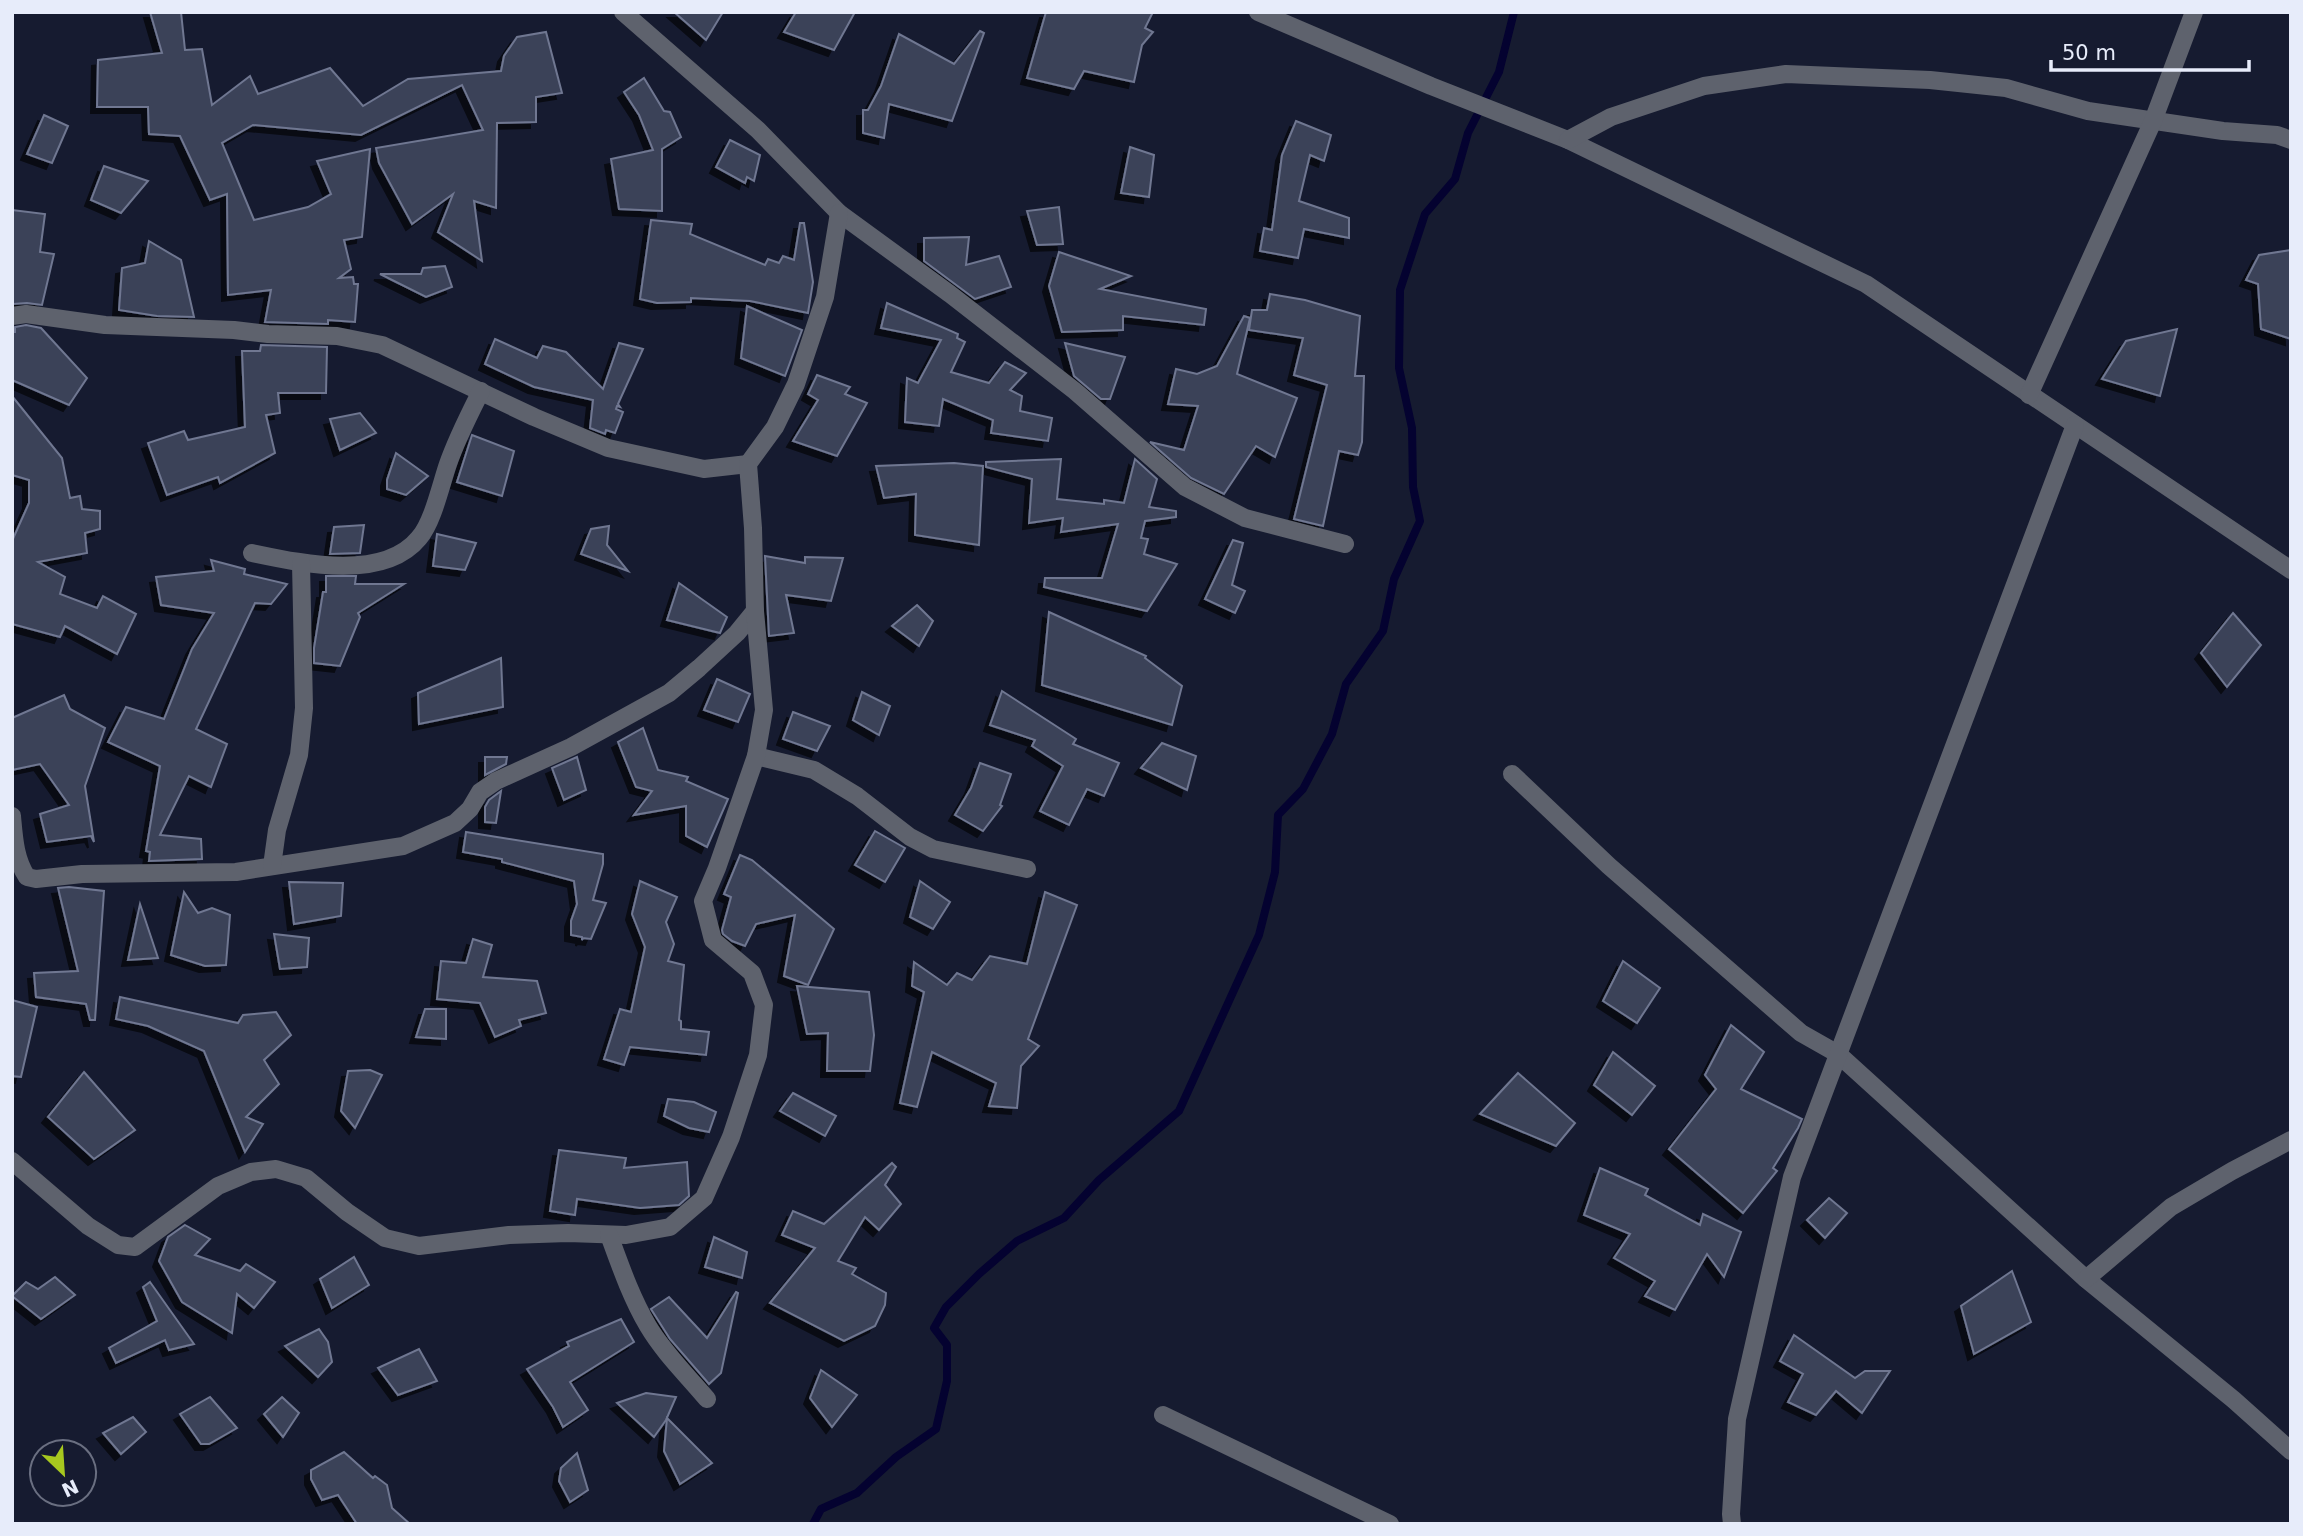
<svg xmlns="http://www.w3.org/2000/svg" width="2303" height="1536" font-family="'DejaVu Sans',sans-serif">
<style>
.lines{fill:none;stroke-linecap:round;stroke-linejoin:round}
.stream{stroke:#040230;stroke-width:8}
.building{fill:#3b4259;stroke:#6f7791;stroke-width:2;filter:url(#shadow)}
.minor{stroke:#5e626d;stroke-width:18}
</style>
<defs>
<filter id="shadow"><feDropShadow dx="-6" dy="6" stdDeviation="0" flood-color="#0009"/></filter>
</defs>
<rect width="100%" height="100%" fill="#161b30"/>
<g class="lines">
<path class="stream" d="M813,1524l8,-15 36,-16 39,-36 40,-28 11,-48v-36l-13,-17 12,-21 33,-33 38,-33 47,-23 35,-38 80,-69 80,-176 16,-63 3,-57 25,-26 29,-55 14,-50 37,-53 11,-52 26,-58 -7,-34 -1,-59 -13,-60 1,-78 25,-76 30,-35 13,-46 31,-61 15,-60"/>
</g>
<g class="building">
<path d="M150,12h31l4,38 17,-1 10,56 38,-29 8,18 72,-26 33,38 45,-27 93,-8 3,-15 13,-19 29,-5 16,61 -26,4v25l-39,1 -1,85 -22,-7 8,60 -44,-29 15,-38 -41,30 -33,-61 -3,-15 107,-18 -21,-45 -101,50 -108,-10 -31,18 32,77 54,-13 23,-13 -14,-33 53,-12 -8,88 -18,3 7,29 -12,9 14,-1 1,7h4l-3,38 -27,-2v4l-63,-2 6,-32 -43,5 -1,-101 -17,6 -30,-64 -31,-2 -1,-27h-51l1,-47 64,-7z"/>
<path d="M674,12h49l-17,28z"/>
<path d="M796,12h59l-21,38 -50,-18z"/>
<path d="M1046,12h107l-8,16 8,4 -11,13 -8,37 -50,-11 -10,18 -47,-11z"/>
<path d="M980,31l4,2 -32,88 -63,-17 -5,34 -21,-5v-23h5l13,-24 18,-52 55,30z"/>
<path d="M644,78l20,33 6,1 11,25 -19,12v62l-43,-2 -8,-50 42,-9 -14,-35 -15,-23z"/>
<path d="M44,115l24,11 -16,37 -25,-9z"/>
<path d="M1296,121l35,14 -7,26 -14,-6 -11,46 50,17v20l-45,-9 -6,29 -38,-7 4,-23 8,2 10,-75z"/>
<path d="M730,140l30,15 -6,26 -7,-4 -2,6 -29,-16z"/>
<path d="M1130,147l24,8 -5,42 -28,-4z"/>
<path d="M104,166l44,15 -27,32 -30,-13z"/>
<path d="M1059,207l4,37 -26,1 -10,-34z"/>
<path d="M12,210l33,4 -5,38 14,2 -12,51 -15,-2 -14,1z"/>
<path d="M651,220l41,4 -2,10 75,31 3,-6 11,4 4,-7 11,4 6,-37h4l9,59 -5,31 -58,-12 -59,-3v4l-34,1 -17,-4z"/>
<path d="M969,237l-3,28 33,-9 12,31 -36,12 -51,-38v-23z"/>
<path d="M149,241l32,19 13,57 -37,-1 -38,-6 3,-42 23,-5z"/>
<path d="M2291,250l-1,57 1,32 -30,-10 -3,-45 -12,-4 13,-25z"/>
<path d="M1059,252l72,24 -31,13 106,20 -2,16 -81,-9v14l-61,2 -13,-46z"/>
<path d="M445,266l7,21 -26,10 -46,-23h41l2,-6z"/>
<path d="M1270,294l35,6 55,16 -5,60h9l-2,66 -4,13 -19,-4 -16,75 -29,-7 33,-134 -33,-10 9,-37 -54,-8 3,-20h15z"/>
<path d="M887,303l71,31 -1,4 8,4 -14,30 38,11 16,-21 21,11 -16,17 12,6 -2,15 32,7 -4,23 -57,-8 2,-13 -50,-21 -4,27 -34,-4 2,-44 11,5 23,-43 -60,-12z"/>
<path d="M747,306l55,24 -17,46 -44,-18z"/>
<path d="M1244,316l6,2 -13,56 60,24 -22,59 -19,-11 -32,48 -33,-16 -41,-36 34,8 14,-44 -30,-2 8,-35 21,5 20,-8z"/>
<path d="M26,325l15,3 46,50 -18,27 -57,-25v-48h3v-5z"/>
<path d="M2177,329l-17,67 -58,-17 24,-38z"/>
<path d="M495,339l42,19 6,-12 23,6 37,37 16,-46 24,6 -25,55 2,3 -3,-1 -1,3 7,3 -8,21 -9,-3 -1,4 -15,-6 3,-28 -59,-13 -49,-23z"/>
<path d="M1065,343l60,14 -15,42h-9l-27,-23z"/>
<path d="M261,345l66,2 -1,46h-48l2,20 -14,2 9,38 -55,30 -2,-6 -51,18 -19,-52 36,-12 4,9 57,-13 -3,-76h18z"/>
<path d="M817,375l33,12 -5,7 22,9 -30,53 -44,-15 25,-41 -10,-6z"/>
<path d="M12,396l50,62 8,40 10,-2 2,13 18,2v18l-15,4 2,20 -49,9 27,15 -5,17 37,14 6,-12 33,18 -19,40 -52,-28 -5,11 -48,-13v-83l17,-38v-23l-17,-5z"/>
<path d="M360,413l16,20 -36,17 -10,-31z"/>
<path d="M472,435l42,16 -12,45 -45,-14z"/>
<path d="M396,453l32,23 -22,19 -19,-6v-9z"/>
<path d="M1061,459l-4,40 47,5v-4l20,3 11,-44 22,20 -8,28 27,4v6l-31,4 -4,17 7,1 -4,15 33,10 -30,47 -103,-24 1,-9h57l16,-54 -57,8 2,-14 -34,5 3,-44 -46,-12v-5z"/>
<path d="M954,463l29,3 -4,79 -64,-10 1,-41 -32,4 -8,-32z"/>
<path d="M364,525l-4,28 -30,1 4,-27z"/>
<path d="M609,526l-2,19 21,26 -47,-17 10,-25z"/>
<path d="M437,534l39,9 -11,27 -32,-4z"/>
<path d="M1233,540l10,3 -11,42 13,6 -10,22 -30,-14z"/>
<path d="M765,556l40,7v-6l38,1 -12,43 -45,-6 8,38 -25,3z"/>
<path d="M211,560l34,9 -1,5 43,10 -16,20 -16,-1 -59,126 31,15 -16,43 -22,-11 -29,59 41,4 1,20 -53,2 1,-9 -4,-1 14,-85 -52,-24 18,-35 38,12 28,-70 22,-36 -53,-8 -5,-28 58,-6z"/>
<path d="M326,576h30l-1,8h49l-46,29 2,4 -20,49 -26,-3v-15l9,-56h3z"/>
<path d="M679,583l48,34 -7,16 -53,-13z"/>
<path d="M917,605l16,16 -14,25 -27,-20z"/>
<path d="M1049,612l97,44 -1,2 37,28 -10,39 -130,-40z"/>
<path d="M2233,613l28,32 -34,42 -26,-34z"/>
<path d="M501,658l2,49 -84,17 -1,-31z"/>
<path d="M717,679l33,15 -12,28 -34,-12z"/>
<path d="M1002,691l74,48 -3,5 46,19 -15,33 -17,-7 -18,36 -29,-14 23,-45 -31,-20 3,-6 -45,-15z"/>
<path d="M862,692l28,14 -11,29 -26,-15z"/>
<path d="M64,695l6,14 35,19 -20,58 9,56 -3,-6 -44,6 -7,-28 29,-9 -29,-41 -28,6v-52z"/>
<path d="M793,712l37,14 -13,25 -34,-12z"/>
<path d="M643,728l15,42 30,7 -2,4 42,18 -21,48 -21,-11v-30l-52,9 18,-24 -16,-4 -18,-45z"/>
<path d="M1162,743l34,13 -9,34 -46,-22z"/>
<path d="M485,757h22l-1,7 -21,11z"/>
<path d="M577,757l9,33 -22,10 -12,-32z"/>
<path d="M980,763l31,11 -11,31 2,1 -19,25 -28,-16 16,-27z"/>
<path d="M501,791l-5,32 -11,-1v-15l4,-7z"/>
<path d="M875,831l30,17 -20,34 -30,-17z"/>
<path d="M466,832l137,22v10l-10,36 13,3 -15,36 -8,-1 -1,2v-3l-11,-2v-14l6,-17 -3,-23 -72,-19v-3l-39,-7z"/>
<path d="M740,855l12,5 82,69 -26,56 -24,-9 11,-61 -39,9 -11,22 -13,-5 -9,-7 -1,-4 9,-33 -7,-3z"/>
<path d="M640,881l37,16 -11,25 8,22 -6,17 16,4 -5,55 2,1v8l28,3 -3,23 -76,-8 -6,18 -20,-6 16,-50 11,3 14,-65 -13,-33z"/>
<path d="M920,881l30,21 -17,27 -23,-12z"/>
<path d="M289,882l54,1 -2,33 -47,8z"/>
<path d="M69,887l35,4 -9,129h-5l-4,-16 -50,-7 -2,-24 44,-2 -20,-83z"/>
<path d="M184,892l14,21 14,-5 18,7 -4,50 -21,1 -34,-11z"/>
<path d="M1045,892l32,13 -49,134 11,7 -18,20 -4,42 -28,-2 7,-23 -64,-31 -15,55 -17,-4 24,-111 -12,-6 2,-24 33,23 10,-12 15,7 18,-24 37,8z"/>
<path d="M140,904l18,54 -30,2z"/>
<path d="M274,934l35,4 -2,29 -27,2z"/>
<path d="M473,939l19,6 -9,32 54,4 9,32 -27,7 2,6 -26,11 -15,-34 -43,-4 4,-38 25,2z"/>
<path d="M1623,961l37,27 -23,35 -34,-22z"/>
<path d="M797,986l72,6 5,43 -4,36h-43l1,-38 -21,1z"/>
<path d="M120,997l118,26 5,-8 33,-3 15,23 -27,25 15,24 -33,33 17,7 -18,28 -41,-101 -56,-25 -32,-7z"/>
<path d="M12,1000l25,7 -16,70 -9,-1z"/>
<path d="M425,1009h21v30l-30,-2z"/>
<path d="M1731,1025l33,27 -23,37 61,30 -4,9 -25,40 4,3 -34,42 -74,-64 47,-60 -11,-14z"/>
<path d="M1613,1052l42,34 -23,29 -38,-30z"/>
<path d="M370,1070l12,5 -27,53 -14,-17 7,-40z"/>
<path d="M84,1072l51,58 -41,29 -46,-42z"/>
<path d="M1518,1073l57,50 -19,23 -76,-32z"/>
<path d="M793,1093l43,23 -11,20 -45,-25z"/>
<path d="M668,1099l26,3 22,10 -7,20 -20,-4 -25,-12z"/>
<path d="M559,1150l67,8 -2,10 63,-6 2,34 -10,9 -39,3 -63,-9 -2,16 -25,-4z"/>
<path d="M892,1163l4,4 -11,18 16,19 -22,26 -14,-13 -27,44 18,7 -4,6 34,19 -1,12 -10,21 -31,15 -74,-38 45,-55 -33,-13 11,-24 31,13z"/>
<path d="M1600,1168l48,21 -3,6 55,30 3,-11 38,18 -17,45 -17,-23 -32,56 -30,-14 10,-15 -41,-23 16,-24 -46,-19z"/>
<path d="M1829,1198l18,15 -22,25 -18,-18z"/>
<path d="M185,1225l25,14 -15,16 45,16 6,-7 29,18 -21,26 -17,-14 -5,39 -50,-31 -23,-41 9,-24z"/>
<path d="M714,1237l33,15 -5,26 -37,-11z"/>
<path d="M354,1257l15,28 -37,23 -12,-29z"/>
<path d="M2012,1271l19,51 -57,32 -13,-48z"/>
<path d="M55,1277l20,18 -34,24 -29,-23 14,-14 12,7z"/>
<path d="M150,1282l44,62 -25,6 -4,-10 -49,23 -7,-15 48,-27 -14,-34z"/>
<path d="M736,1292l2,1 -17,80 -12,11 -39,-45 -19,-30 18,-12 38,41z"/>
<path d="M621,1319l13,23 -64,40 18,28 -25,17 -10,-20 -26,-38 42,-23 -2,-4z"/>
<path d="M319,1329l9,13 4,20 -14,15 -33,-31z"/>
<path d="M1794,1335l61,43 10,-7h25l-28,42 -26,-22 -20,24 -28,-13 15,-28 -23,-13z"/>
<path d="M419,1349l18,32 -39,14 -20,-27z"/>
<path d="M821,1370l36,25 -25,32 -22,-29z"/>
<path d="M646,1393l30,4 -10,23 -12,17 -37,-34z"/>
<path d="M210,1397l27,31 -28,16h-8l-21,-30z"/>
<path d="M282,1397l17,16 -16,24 -19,-23z"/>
<path d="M133,1417l13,15 -25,22 -18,-21z"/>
<path d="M667,1418l45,45 -32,21 -16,-33z"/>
<path d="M344,1452l29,26 2,-2 12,9 5,23 18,16h-53l-19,-29 -16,5 -11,-21v-9z"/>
<path d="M577,1453l11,37 -18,12 -11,-21 2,-13z"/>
</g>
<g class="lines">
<g class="minor">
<path d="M623,12l135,118 81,83 111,81 125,97 110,96 60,31 100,26"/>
<path d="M1258,12l173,74 137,54 298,144 425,286"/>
<path d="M1568,140l43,-23 93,-31 82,-12 144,6 76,8 82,23 135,20 54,4 14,5"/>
<path d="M12,316l14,-2 79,11 129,5 34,4 69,2 45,9 152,72 74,31 96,21 44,-5"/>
<path d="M2029,395l124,-274 41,-109"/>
<path d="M252,553c48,10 131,29 167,-15 14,-16 22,-54 29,-74 9,-26 21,-49 33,-73"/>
<path d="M756,756l58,14 43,26 53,41 23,12 94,20"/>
<path d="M1512,774l97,92 192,167 37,21 248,225 148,121 57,51"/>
<path d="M12,816c2,22 3,43 15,61l9,2 46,-5 154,-2 167,-26 52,-23 15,-14 10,-17 16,-11 75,-34 98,-54 30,-25 38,-35 18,-22"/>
<path d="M272,866l5,-36 22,-75 5,-47 -3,-145"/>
<path d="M12,1161l76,65 30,19 17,2 83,-61 33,-14 25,-3 30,9 41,34 38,26 34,8 90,-11 59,-2 58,2 44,-8 34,-29 27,-61 27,-82 6,-50 -12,-32 -39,-33 -10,-39 14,-33 39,-112 8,-46 -9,-99 -2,-83 -5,-64 27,-37 21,-43 29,-87 14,-84"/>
<path d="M609,1235c11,30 22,62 39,91 16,27 39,49 59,73"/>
<path d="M2086,1279l85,-72 61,-36 59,-31"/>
<path d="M1163,1415l227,109"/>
<path d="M1732,1524l-1,-10 6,-95 55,-242 283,-752"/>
</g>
</g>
<rect width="2303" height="1536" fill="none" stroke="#e7ecfa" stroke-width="28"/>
<g transform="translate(63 1473) rotate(155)"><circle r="33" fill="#161b30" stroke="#6a6f81" stroke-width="2"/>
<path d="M0-5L12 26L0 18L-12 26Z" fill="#a7c81f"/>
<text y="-10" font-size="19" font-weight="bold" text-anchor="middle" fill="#e7ecfa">N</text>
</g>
<path d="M2051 60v10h198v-10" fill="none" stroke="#e7ecfa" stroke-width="3.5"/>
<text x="2062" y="60" font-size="21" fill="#e7ecfa" stroke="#161b30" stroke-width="5" paint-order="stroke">50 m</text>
</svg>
